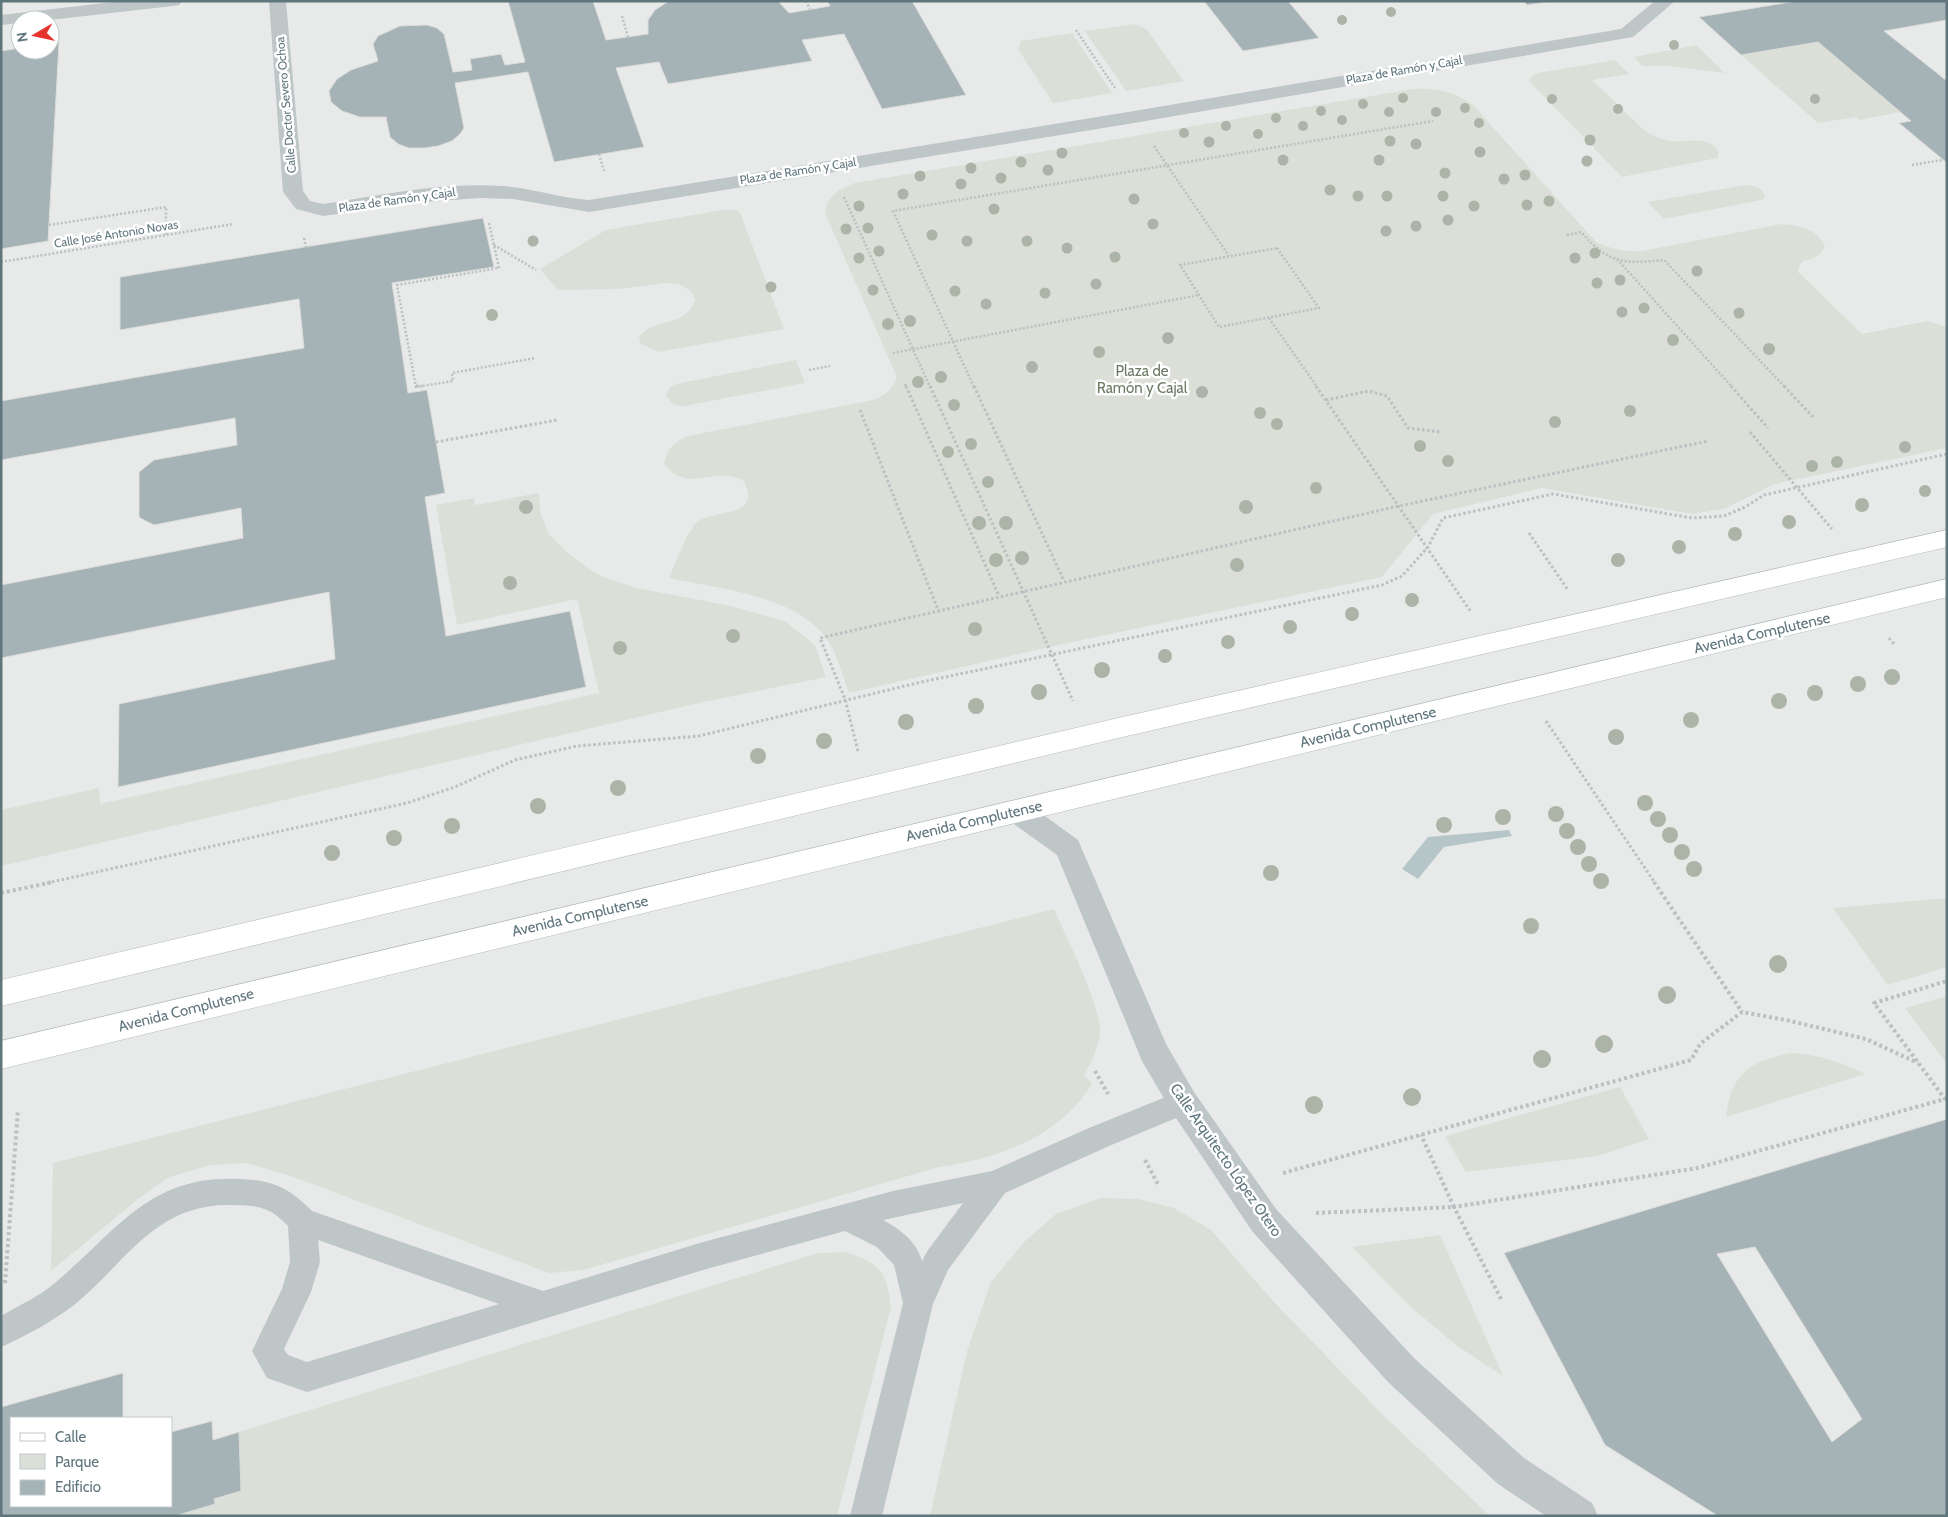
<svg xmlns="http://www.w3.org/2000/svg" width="1948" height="1517" font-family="Cabin,sans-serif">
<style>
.built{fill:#e8eae9;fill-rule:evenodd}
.green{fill:#dbdfd7}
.water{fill:#b6c6c8}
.building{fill:#a5b2b6;stroke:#dcdcda;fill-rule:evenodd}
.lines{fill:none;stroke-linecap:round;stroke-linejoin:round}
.secondary-casing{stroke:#b3bcbf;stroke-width:1}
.path-far2{stroke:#bbc0c2;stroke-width:2.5;stroke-dasharray:2 2;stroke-linecap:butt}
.path-far1{stroke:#bbc0c2;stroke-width:3;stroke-dasharray:2.5 2.5;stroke-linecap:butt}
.path{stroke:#bbc0c2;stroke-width:4;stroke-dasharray:3 3;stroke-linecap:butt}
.lane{fill:#bec6c8;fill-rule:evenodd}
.street{fill:#bec6c8;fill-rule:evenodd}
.secondary{fill:#fff;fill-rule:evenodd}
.tree{fill:#acb4a7}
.labels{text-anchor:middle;stroke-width:5;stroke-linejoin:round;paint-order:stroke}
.far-street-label{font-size:12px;fill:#60767d;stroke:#fff}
.park-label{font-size:15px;fill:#6c7a64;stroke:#fff}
.street-label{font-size:15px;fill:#60767d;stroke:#fff}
</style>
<rect width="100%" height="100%" fill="#fafaf8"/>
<path class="built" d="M1,1h1946v1515h-1946zM20,20h30v30h-30zM11,1418h160v88h-160z"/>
<g class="green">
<path d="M1135,24l11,5 38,52 -58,10 -41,-60z"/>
<path d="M1072,33l40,60 -59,10 -35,-54 3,-8z"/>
<path d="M1818,42l82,70 -40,8 -4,-3 -38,6 -77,-68z"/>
<path d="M1696,45l29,28 -57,-7h-26l-8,-9z"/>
<path d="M1615,60l14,14 -37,6 53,51c8,5 17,9 27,10 16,2 38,-7 47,12l-2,5 -95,19 -93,-96 3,-5 5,-3z"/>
<path d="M1413,89c22,-1 41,2 60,16l124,138c16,6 29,9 45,8l139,-27c19,2 37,4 44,23 -5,10 -11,11 -22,14l-4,6 -1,5 64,62 65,-13 20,6v121l-172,36 -51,25 -32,5 -150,-26 -109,26 -51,63 -333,70 -200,46c-6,-16 -11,-36 -20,-51 -30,-47 -110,-53 -160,-64 7,-16 15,-39 25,-53 14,-18 70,-4 50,-44 -4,-2 -10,-5 -15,-5 -25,-2 -46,13 -65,-12 4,-16 10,-22 24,-28l185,-36c13,-5 18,-10 24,-23l-72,-164c2,-17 15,-25 30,-30z"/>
<path d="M1746,185c8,1 19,2 19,13l-4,2 -97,19 -16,-17z"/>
<path d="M722,210h14l4,3 44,116 -125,23 -18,-8 -2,-7c17,-21 47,-9 56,-37l-4,-9 -12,-7 -15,-1 -44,6 -62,1 -18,-21 66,-39z"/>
<path d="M796,360l9,23 -121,23 -10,-1 -8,-9 4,-9 6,-3z"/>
<path d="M539,493l1,19 9,22 15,16 21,16 18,11 34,11 89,17 59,16 30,24 11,32 -127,26 -698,163v-56l98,-22 1,16 499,-111 -22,-94 -120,26 -21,-120 38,-7 1,7z"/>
<path d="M1947,898v69l-59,18 -55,-77z"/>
<path d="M1054,909c12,28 47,96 46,123 -1,15 -9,30 -16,43l8,9c-32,53 -95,75 -153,83l-356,103 -34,3 -258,-97 -45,-13 -35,2 -42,12 -31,22 -87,72 2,-108z"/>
<path d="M1947,996v68l-42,-56z"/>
<path d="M1792,1053c27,2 49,9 73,21l-139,43c4,-44 26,-57 66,-64z"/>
<path d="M1620,1087l29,52 -51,17 -132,16 -21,-36z"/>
<path d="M1101,1198l37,1 36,9 37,22 63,72 109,113 107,101h-560l37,-165 24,-69 33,-40 32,-28z"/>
<path d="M1440,1235l63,141 -47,-31 -46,-39 -58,-59z"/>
<path d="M847,1252c35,14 39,18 44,55l-54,209h-662l39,-12v-4l27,-9 -2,-59 579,-179z"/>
</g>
<path class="water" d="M1509,830l3,6 -68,11 -26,32 -16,-10 26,-32z"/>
<g class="building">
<path d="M508,1h85l13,39 42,-6v-14l7,-10 14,-9h109l11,12 41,-7 -3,-5h85l54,94 -84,14 -38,-75 -42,6 10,21 -144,23 -9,-22 -43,6 28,79 -90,15 -26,-90 -73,11 9,45 -4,6 -8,7 -14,5 -14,2h-15l-11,-4 -8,-7 -4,-20h-26l-18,-6 -11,-9 -2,-11 8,-12 14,-9 27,-9 -5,-17 5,-8 22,-10 27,-1 10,3 7,6 9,38 19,-2 -2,-11 31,-5 4,11 20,-3z"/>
<path d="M1204,1h84l31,37 -76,13z"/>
<path d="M1523,1h30l-26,4z"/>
<path d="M1797,1h150v19l-63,11 63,50v82l-48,-40 12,-2 -93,-79 -77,13 -42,-38z"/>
<path d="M59,43l-11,198 -47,8v-198l19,-3v2h30v-6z"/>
<path d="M483,218l11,49 -102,16 16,110 19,-3 18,103 -20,4 21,139 124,-25 16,76 -468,100 1,-83 216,-45 -6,-67 -328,66v-73l242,-47 -2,-30 -87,17 -14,-7 -1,-2v-44l15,-12 83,-15 -2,-27 -234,42v-59l303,-53 -5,-49 -179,31v-53z"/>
<path d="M1947,1119v397h-229l-113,-71 -101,-192zM1755,1247l107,172 -30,23 -115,-188z"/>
<path d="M123,1373v45h-112v88h160v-74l41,-11 1,19 26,-8 2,59 -27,8 1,5 -40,12h-174v-109z"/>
</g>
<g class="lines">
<defs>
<g id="secondary">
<path d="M1947,530v17l-833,192 -1113,267v-26l1113,-261z"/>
<path d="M1947,579v18l-1946,472v-28z"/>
</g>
</defs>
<use href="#secondary" class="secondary-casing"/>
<g class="path-far2">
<path d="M806,1l4,8"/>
<path d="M622,16l6,21"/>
<path d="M1076,30l39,58"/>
<path d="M1154,146l75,110"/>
<path d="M599,154l5,17"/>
<path d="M1912,165l30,-5"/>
<path d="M844,197l86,190"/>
<path d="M489,223l10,45 -102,17 19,102 37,-6 -1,-8 83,-15"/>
<path d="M49,225l117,-18v28"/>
<path d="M1567,235l14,-3c28,32 42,32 83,28l121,127"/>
<path d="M304,238l2,9"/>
<path d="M494,245l42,25"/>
<path d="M1277,248l42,60 -100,19 -39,-62z"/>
<path d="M1617,259l115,128"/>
<path d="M1,262l232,-38"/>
<path d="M1269,318l48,69"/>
<path d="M893,353l306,-58"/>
<path d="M809,370l21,-4"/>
<path d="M905,384l1,3"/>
<path d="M974,387l-81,-176 540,-90"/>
</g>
<g class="path-far1">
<path d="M416,386h6"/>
<path d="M906,386l93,210"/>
<path d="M930,386l143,315"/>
<path d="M974,386l90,195"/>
<path d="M1316,386l155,226"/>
<path d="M1731,386l37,42"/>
<path d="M1784,386l30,32"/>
<path d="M1326,400l43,-9 18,5 21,32 32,4"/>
<path d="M860,410l78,200"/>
<path d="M1750,432l82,97"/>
<path d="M436,442l121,-22"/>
<path d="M1529,533l39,57"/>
<path d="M1889,638l6,7"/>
<path d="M1546,721l109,162"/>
<path d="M858,751l-13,-52 -25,-61 579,-132 309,-65"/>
<path d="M47,883l360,-80 48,-16 60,-27 62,-14 122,-10 218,-53 465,-98 20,-9 26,-29 15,-29 110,-24 139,24 32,-2 21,-9 19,-12 183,-41"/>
</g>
<g class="path">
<path d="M1654,882l88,130"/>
<path d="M1,893l52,-11"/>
<path d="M1095,1071l13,23"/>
<path d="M1145,1160l14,26"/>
<path d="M1283,1173l408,-113 9,-16 42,-32 44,8 80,19 52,24"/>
<path d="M1316,1213l138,-6 -33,-72"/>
<path d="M5,1283l13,-173"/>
<path d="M1501,1299l-47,-92 243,-39 248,-69 -71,-96 73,-22"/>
</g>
<path class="lane" d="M1183,1090l10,3 4,9 -4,9 -84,35 -104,47 -57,77 -15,34 -51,212h-32l53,-213 -9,-38 -17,-18 -32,-16 -142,39 -396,122 -40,-14 -15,-27 30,-62 8,-27 -2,-36c-18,-19 -28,-20 -54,-21 -79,-3 -106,56 -160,100 -21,16 -48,31 -73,42v-31c19,-11 39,-20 55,-34 61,-51 93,-107 182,-103 34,1 50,8 74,32l231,80 160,-49 190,-51 99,-20 97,-43zM963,1203l-35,47 -6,11c-5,-19 -22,-32 -39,-41zM318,1240l181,64 -192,58 -19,-7 -4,-6 27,-57 9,-30z"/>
<g class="street">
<path d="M122,1h60l-3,4 -6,1 -123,14h-30v3l-19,2v-10z"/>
<path d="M269,1l17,1 17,189 7,10 13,3c59,-9 119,-22 179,-18 29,2 58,12 87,14l545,-89 487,-82 34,-28h20l-42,36 -6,1 -493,85 -545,89 -76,-13 -33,-1 -68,5 -89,13 -27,-7 -13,-17z"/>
<path d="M1017,800l10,3 51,37 88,204 28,48 82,117 138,149 110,100 68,45 6,13h-52l-48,-32 -110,-102 -136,-151 -80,-119 -30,-51 -85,-206 -50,-36 -4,-8 4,-8z"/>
</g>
<use href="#secondary" class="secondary"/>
</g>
<g class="tree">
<circle cx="1391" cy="12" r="5"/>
<circle cx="1342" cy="20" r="5"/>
<circle cx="1674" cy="45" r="5"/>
<circle cx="1403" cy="98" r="5"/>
<circle cx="1552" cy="99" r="5"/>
<circle cx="1815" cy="99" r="5"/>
<circle cx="1363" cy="104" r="5"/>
<circle cx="1465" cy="108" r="5"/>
<circle cx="1618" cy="109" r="5"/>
<circle cx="1321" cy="111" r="5"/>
<circle cx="1389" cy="112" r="5"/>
<circle cx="1436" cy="112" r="5"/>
<circle cx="1276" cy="118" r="5"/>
<circle cx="1342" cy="120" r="5"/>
<circle cx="1479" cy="123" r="5"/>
<circle cx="1226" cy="126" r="5"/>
<circle cx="1303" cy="126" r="5"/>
<circle cx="1184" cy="133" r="5"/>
<circle cx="1258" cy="134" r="5"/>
<circle cx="1590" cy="140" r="5.5"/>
<circle cx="1390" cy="141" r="5.5"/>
<circle cx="1209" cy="142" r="5.5"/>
<circle cx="1416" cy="144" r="5.5"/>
<circle cx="1480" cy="152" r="5.5"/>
<circle cx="1062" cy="153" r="5.5"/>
<circle cx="1283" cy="160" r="5.5"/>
<circle cx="1379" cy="160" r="5.5"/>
<circle cx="1587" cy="161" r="5.5"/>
<circle cx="1021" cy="162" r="5.5"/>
<circle cx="971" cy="168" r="5.5"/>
<circle cx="1048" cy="170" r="5.5"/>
<circle cx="1445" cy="173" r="5.5"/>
<circle cx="1525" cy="175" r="5.5"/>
<circle cx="920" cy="176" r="5.5"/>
<circle cx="1001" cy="178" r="5.5"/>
<circle cx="1504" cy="179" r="5.5"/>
<circle cx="961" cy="184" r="5.5"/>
<circle cx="1330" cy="190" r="5.5"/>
<circle cx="903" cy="194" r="5.5"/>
<circle cx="1358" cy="196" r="5.5"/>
<circle cx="1387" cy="196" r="5.5"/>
<circle cx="1443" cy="196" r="5.5"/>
<circle cx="1134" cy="199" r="5.5"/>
<circle cx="1549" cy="201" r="5.5"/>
<circle cx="1527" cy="205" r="5.5"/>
<circle cx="859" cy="206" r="5.5"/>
<circle cx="1474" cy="206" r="5.5"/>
<circle cx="994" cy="209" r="5.5"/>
<circle cx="1448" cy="220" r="5.5"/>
<circle cx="1153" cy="224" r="5.5"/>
<circle cx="1416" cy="226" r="5.5"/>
<circle cx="868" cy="228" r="5.5"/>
<circle cx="846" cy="229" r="5.5"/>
<circle cx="1386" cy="231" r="5.5"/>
<circle cx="932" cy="235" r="5.5"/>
<circle cx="533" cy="241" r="5.5"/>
<circle cx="967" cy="241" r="5.5"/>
<circle cx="1027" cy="241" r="5.5"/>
<circle cx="1067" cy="248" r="5.5"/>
<circle cx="879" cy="251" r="5.5"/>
<circle cx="1595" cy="253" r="5.5"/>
<circle cx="1115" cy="257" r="5.5"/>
<circle cx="859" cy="258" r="5.5"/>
<circle cx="1575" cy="258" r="5.5"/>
<circle cx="1697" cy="271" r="5.5"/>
<circle cx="1620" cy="280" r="5.5"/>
<circle cx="1597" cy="283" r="5.5"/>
<circle cx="1096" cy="284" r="5.5"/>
<circle cx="771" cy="287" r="5.5"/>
<circle cx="873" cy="290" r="5.5"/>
<circle cx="955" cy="291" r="5.5"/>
<circle cx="1045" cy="293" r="5.5"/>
<circle cx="986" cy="304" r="5.5"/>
<circle cx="1644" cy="308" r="5.5"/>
<circle cx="1622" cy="312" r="5.5"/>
<circle cx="1739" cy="313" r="5.5"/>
<circle cx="492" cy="315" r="6"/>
<circle cx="910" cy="321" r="6"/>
<circle cx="888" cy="324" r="6"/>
<circle cx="1168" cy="338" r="6"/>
<circle cx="1673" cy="340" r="6"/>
<circle cx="1769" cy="349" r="6"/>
<circle cx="1099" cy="352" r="6"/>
<circle cx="1032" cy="367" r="6"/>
<circle cx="941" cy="377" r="6"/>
<circle cx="918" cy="382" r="6"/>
<circle cx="1202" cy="392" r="6"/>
<circle cx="954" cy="405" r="6"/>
<circle cx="1630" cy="411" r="6"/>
<circle cx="1260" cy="413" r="6"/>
<circle cx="1555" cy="422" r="6"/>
<circle cx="1277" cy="424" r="6"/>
<circle cx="971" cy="444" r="6"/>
<circle cx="1420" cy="446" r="6"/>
<circle cx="1905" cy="447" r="6"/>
<circle cx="948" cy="452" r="6"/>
<circle cx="1448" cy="461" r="6"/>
<circle cx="1837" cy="462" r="6"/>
<circle cx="1812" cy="466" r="6"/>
<circle cx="988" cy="482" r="6"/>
<circle cx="1316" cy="488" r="6"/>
<circle cx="1925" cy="491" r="6"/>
<circle cx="1862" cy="505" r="7"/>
<circle cx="526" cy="507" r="7"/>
<circle cx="1246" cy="507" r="7"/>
<circle cx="1789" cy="522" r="7"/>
<circle cx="979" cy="523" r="7"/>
<circle cx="1006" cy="523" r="7"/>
<circle cx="1735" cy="534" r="7"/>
<circle cx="1679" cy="547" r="7"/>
<circle cx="1022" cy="558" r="7"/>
<circle cx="996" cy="560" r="7"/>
<circle cx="1618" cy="560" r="7"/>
<circle cx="1237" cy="565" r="7"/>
<circle cx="510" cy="583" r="7"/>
<circle cx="1412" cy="600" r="7"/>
<circle cx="1352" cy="614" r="7"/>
<circle cx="1290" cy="627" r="7"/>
<circle cx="975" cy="629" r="7"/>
<circle cx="733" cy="636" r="7"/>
<circle cx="1228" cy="642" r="7"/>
<circle cx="620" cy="648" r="7"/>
<circle cx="1165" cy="656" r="7"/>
<circle cx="1102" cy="670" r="8"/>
<circle cx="1892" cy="677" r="8"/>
<circle cx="1858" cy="684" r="8"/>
<circle cx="1039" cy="692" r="8"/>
<circle cx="1815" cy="693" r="8"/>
<circle cx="1779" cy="701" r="8"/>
<circle cx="976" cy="706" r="8"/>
<circle cx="1691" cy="720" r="8"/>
<circle cx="906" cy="722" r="8"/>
<circle cx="1616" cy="737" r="8"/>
<circle cx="824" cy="741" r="8"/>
<circle cx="758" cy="756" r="8"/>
<circle cx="618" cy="788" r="8"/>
<circle cx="1645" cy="803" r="8"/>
<circle cx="538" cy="806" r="8"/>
<circle cx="1556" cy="814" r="8"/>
<circle cx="1503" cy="817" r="8"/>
<circle cx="1658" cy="819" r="8"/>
<circle cx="1444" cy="825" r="8"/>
<circle cx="452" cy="826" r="8"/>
<circle cx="1567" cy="831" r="8"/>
<circle cx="1670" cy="835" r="8"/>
<circle cx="394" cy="838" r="8"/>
<circle cx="1578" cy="847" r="8"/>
<circle cx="1682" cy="852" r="8"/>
<circle cx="332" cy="853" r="8"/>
<circle cx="1589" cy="864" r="8"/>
<circle cx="1694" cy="869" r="8"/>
<circle cx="1271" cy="873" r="8"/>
<circle cx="1601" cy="881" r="8"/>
<circle cx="1531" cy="926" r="8"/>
<circle cx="1778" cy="964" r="9"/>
<circle cx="1667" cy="995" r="9"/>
<circle cx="1604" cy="1044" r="9"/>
<circle cx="1542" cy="1059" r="9"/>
<circle cx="1412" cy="1097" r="9"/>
<circle cx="1314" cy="1105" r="9"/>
</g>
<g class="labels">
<g class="far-street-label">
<text transform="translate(1404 70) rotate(-10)" y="4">Plaza de Ramón y Cajal</text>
<text transform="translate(286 105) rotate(-95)" y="4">Calle Doctor Severo Ochoa</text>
<text transform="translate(798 171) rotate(-9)" y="4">Plaza de Ramón y Cajal</text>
<text transform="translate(397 200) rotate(-8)" y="4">Plaza de Ramón y Cajal</text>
<text transform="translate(116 234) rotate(-9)" y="4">Calle José Antonio Novas</text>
</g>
<g class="park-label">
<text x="1142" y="376">Plaza de<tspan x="1142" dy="17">Ramón y Cajal</tspan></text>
</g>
<g class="street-label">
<text transform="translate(1762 633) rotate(-13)" y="5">Avenida Complutense</text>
<text transform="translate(1368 727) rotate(-13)" y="5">Avenida Complutense</text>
<text transform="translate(974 821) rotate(-13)" y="5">Avenida Complutense</text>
<text transform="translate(580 916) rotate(-13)" y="5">Avenida Complutense</text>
<text transform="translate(186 1010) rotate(-14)" y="5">Avenida Complutense</text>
<text transform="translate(1226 1160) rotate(55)" y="5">Calle Arquitecto López Otero</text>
</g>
</g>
<rect width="1948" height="1517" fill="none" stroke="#60767d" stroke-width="5"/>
<rect x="10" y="1417" width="162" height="90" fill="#ffffff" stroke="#bfc8cb"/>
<rect x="20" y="1433" width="25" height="8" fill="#ffffff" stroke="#bfc8cb"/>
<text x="55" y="1442" font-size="15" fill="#60767d">Calle</text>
<rect x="20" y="1454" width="25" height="15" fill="#dbdfd7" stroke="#bfc8cb"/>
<text x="55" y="1467" font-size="15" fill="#60767d">Parque</text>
<rect x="20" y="1480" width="25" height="15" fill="#a5b2b6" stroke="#bfc8cb"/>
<text x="55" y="1492" font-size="15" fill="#60767d">Edificio</text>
<g transform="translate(35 35) rotate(261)"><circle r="24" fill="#ffffff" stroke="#bfc8cb"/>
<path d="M0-4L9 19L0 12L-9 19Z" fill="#e5342d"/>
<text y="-8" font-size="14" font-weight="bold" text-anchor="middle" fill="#60767d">N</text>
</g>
</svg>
